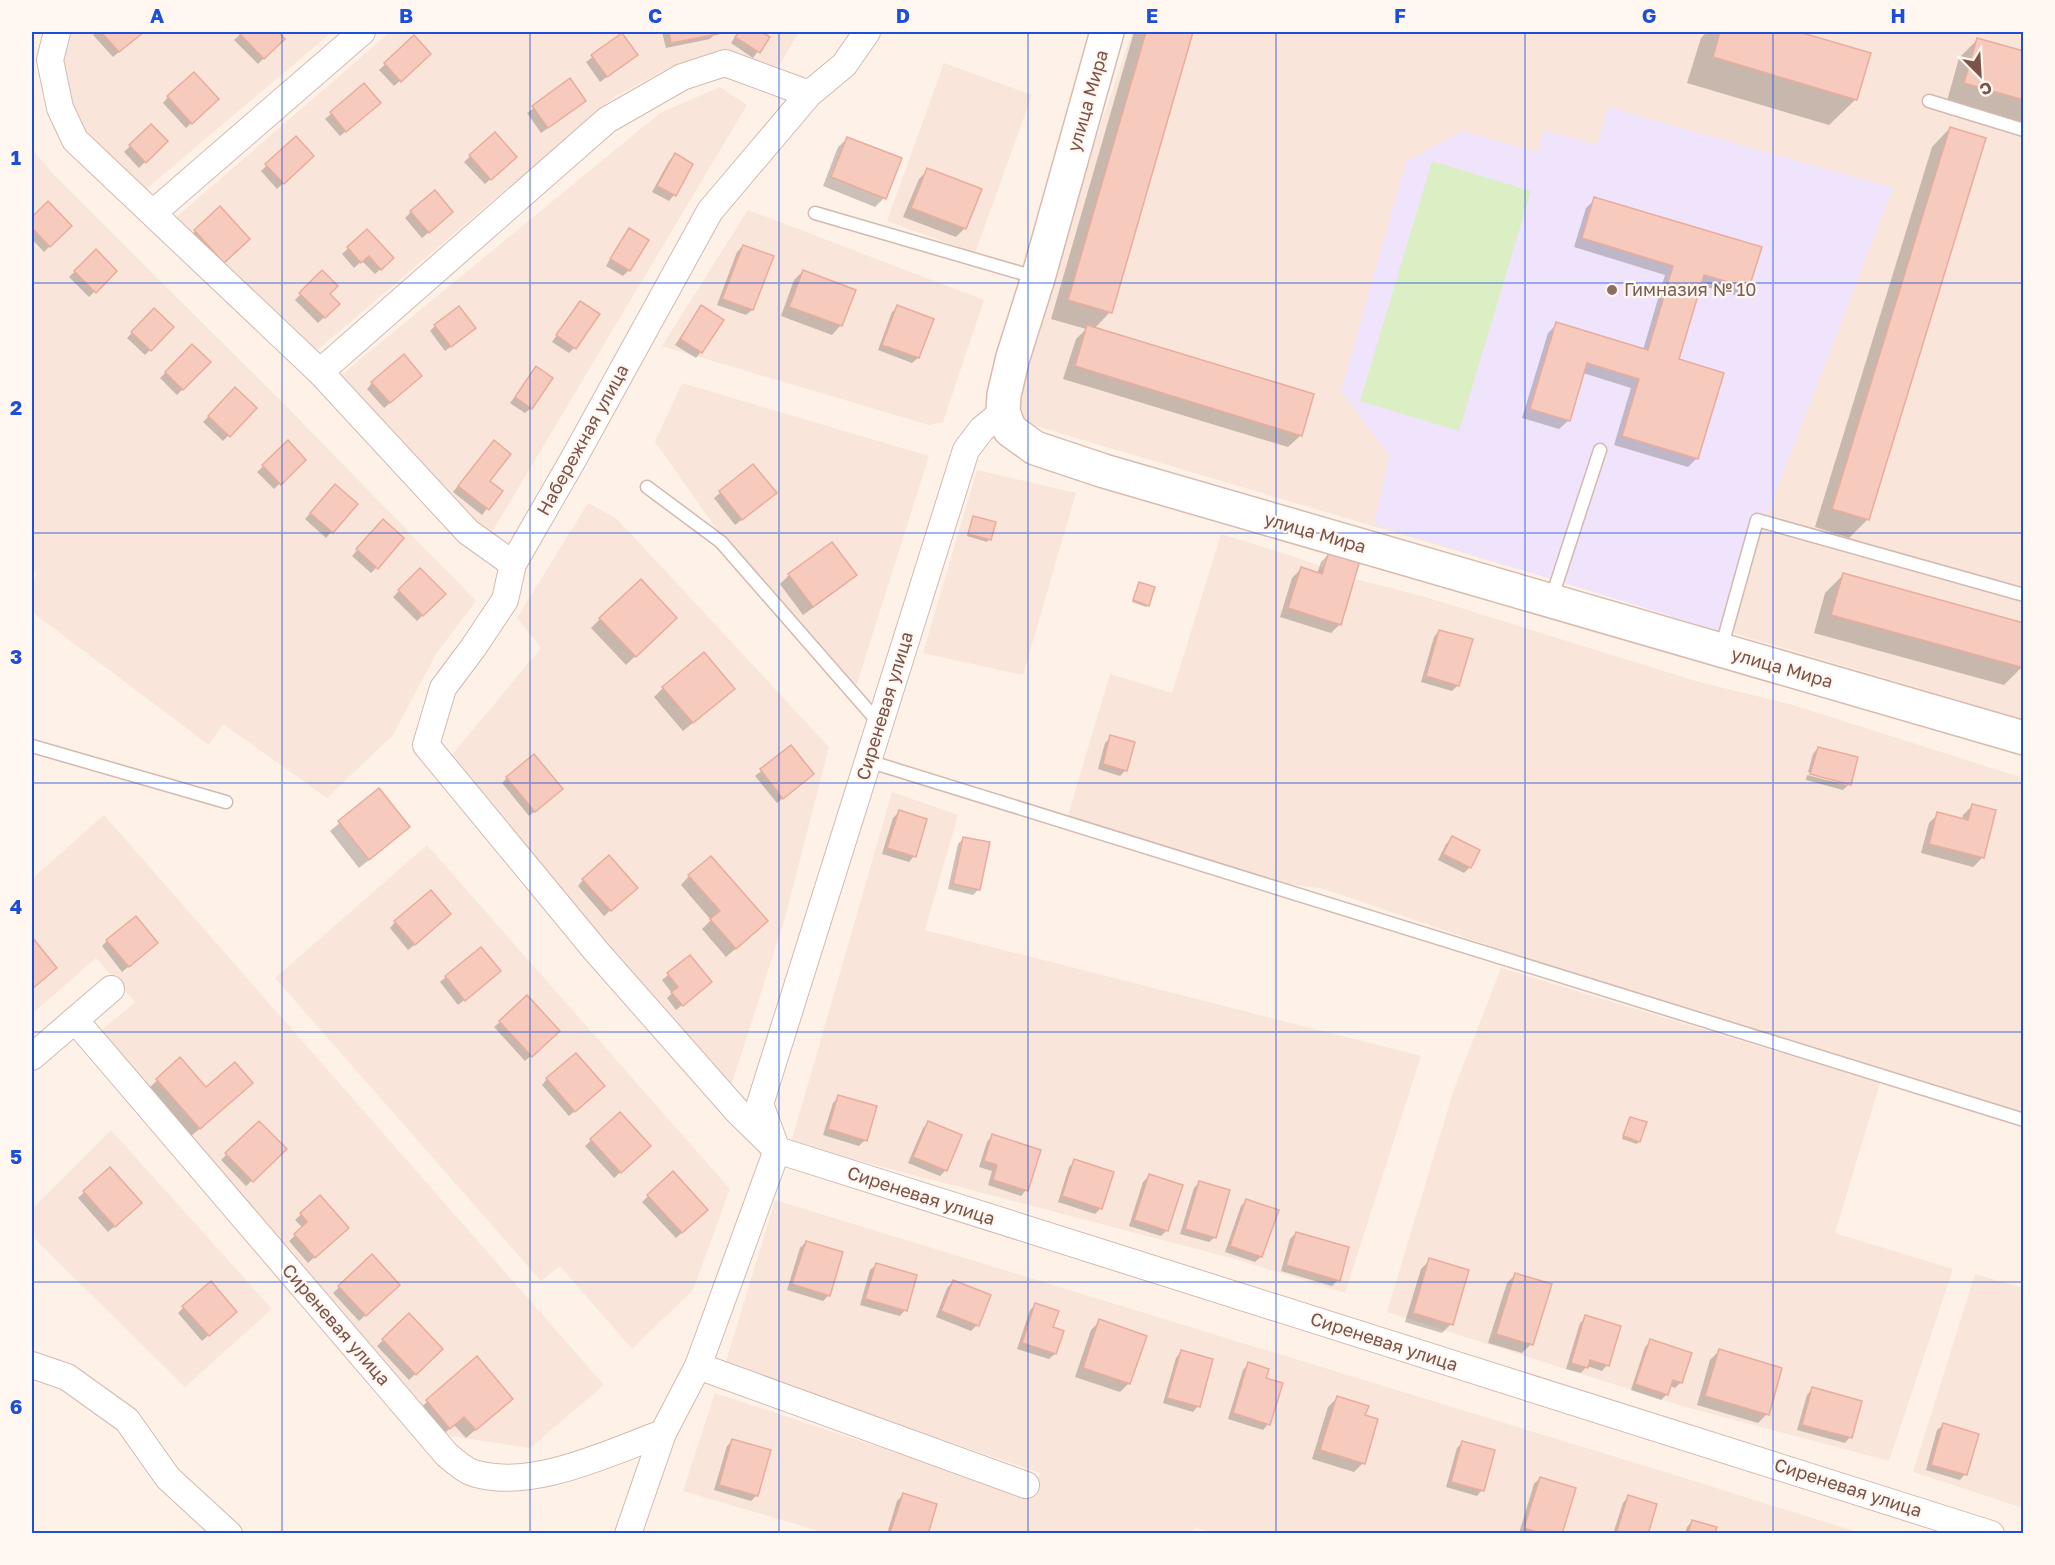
<svg xmlns="http://www.w3.org/2000/svg" width="2055" height="1565" font-family="'Golos Text',sans-serif">
<style>
.residential{fill:#f9e5d9}
.education{fill:#efe4fb}
.green{fill:#dceec4}
.shadow{fill:#0003}
.building{fill:#f6cabd;stroke:#eaac9c;stroke-width:1.5}
.lines{fill:none;stroke-linecap:round;stroke-linejoin:round}
.lane-casing{stroke:#d4b9af;stroke-width:15}
.street-casing{stroke:#d4b9af;stroke-width:28}
.secondary-casing{stroke:#dabaae;stroke-width:36}
.lane{stroke:#fff;stroke-width:12}
.street{stroke:#fff;stroke-width:26}
.secondary{stroke:#fff;stroke-width:33}
.grid{fill:none;stroke:#1d4ed8;stroke-width:1.5;stroke-opacity:0.55}
.education-dot{fill:#8d6e63;stroke:#fff7f0;stroke-width:2}
.labels{text-anchor:middle;stroke-width:4.5;stroke-linejoin:round;paint-order:stroke}
.street-label{font-size:18px;fill:#7c5249;stroke:#fff7f0}
.education-label{font-size:18px;fill:#785e54;stroke:#fff7f0;text-anchor:start}
.neatline{fill:none;stroke:#1d4ed8;stroke-width:2}
.grid-label{font-size:20px;text-anchor:middle;font-weight:bold;fill:#1d4ed8}
</style>
<rect width="100%" height="100%" fill="#fef2e8"/>
<g class="residential">
<path d="M59,32h273l-200,169 -77,-76 -12,-29 -2,-36z"/>
<path d="M390,32h409l-23,39 -49,-22 -59,19 -54,29 -314,268 -133,-140z"/>
<path d="M1132,32h891v687l-994,-295 -19,-32z"/>
<path d="M944,63l88,32 -57,158 -88,-32z"/>
<path d="M720,87l27,18 -264,442 -153,-163 330,-271z"/>
<path d="M32,149l21,25 234,233 189,194 -40,53 -43,81 -66,63 -104,-74 -14,21 -177,-133v-29l5,-9 -5,-5z"/>
<path d="M748,210l236,90 -41,122 -14,3 -267,-79z"/>
<path d="M682,383l247,73 -74,234 -108,-118 -92,-130z"/>
<path d="M977,470l99,23 -53,182 -100,-22z"/>
<path d="M588,503l29,16 212,228 -44,171 -53,165 -9,4 -282,-319 100,-120 -24,-30z"/>
<path d="M1221,534l74,23 56,21 71,18 277,86 94,23 230,73v343l-393,-127 -294,-101 -17,-5 -57,-7 -198,-52 46,-155 62,19z"/>
<path d="M892,792l66,23 -33,115 496,126 -76,237 -110,-34 -444,-116z"/>
<path d="M104,815l500,570 -74,63 -87,-13 -348,-399 40,-34 -39,-44 -64,56v-135z"/>
<path d="M427,845l303,344 -37,101 -61,59 -72,-83 -19,15 -266,-303z"/>
<path d="M1501,968l379,115 -45,150 118,36 -64,192 -207,-55 -295,-94 66,-220z"/>
<path d="M111,1130l161,179 -87,78 -153,-151v-27z"/>
<path d="M775,1200l903,276 182,57 -642,1 -24,-7 -2,7h-363l-146,-43 32,-98 318,105 7,-25 -223,-77 -93,-28z"/>
<path d="M1975,1274l48,14v220l-110,-36z"/>
</g>
<path class="education" d="M1608,107l285,81 -171,444 -348,-108 15,-69 -48,-64 65,-229 56,-31 75,21 7,-22 53,15z"/>
<path class="green" d="M1432,161l99,30 -72,240 -99,-30z"/>
<g class="shadow">
<path d="M97,32h45l-29,25 -20,-22z"/>
<path d="M243,32h33l7,7 -25,25 -24,-24z"/>
<path d="M662,32h54v1l-6,6 -44,9z"/>
<path d="M738,32h21l9,5 -15,21 -22,-15z"/>
<path d="M1134,32h58l-82,280 -16,17 207,106 -13,12 -225,-68 13,-40 10,-10 -35,-10z"/>
<path d="M1707,32h86l76,22 -13,45 -27,26 -142,-42 14,-45z"/>
<path d="M622,35l8,25 -30,22 -14,-20z"/>
<path d="M414,38l10,22 -30,26 -15,-16z"/>
<path d="M1977,40l47,13v70l-77,-22 12,-43z"/>
<path d="M570,81l9,25 -38,27 -14,-20z"/>
<path d="M364,86l9,23 -33,27 -15,-17z"/>
<path d="M168,97l49,2 -31,29 -23,-25z"/>
<path d="M151,126l15,15 -27,27 -15,-16z"/>
<path d="M1950,128l34,11 -117,381 -18,18 -34,-11 117,-380z"/>
<path d="M494,134l15,28 -24,22 -21,-22z"/>
<path d="M296,138l16,18 -35,33 -16,-18z"/>
<path d="M848,138l36,60 -9,9 -52,-21 15,-39z"/>
<path d="M675,155l16,10 -17,30 -5,6 -17,-9 17,-31z"/>
<path d="M928,170l37,58 -9,9 -53,-20 16,-38z"/>
<path d="M1595,199l153,88 -9,9 -40,-11 -22,75 20,98 -9,9 -74,-22 17,-57 -48,-15 -14,47 -10,9 -37,-11 26,-85 9,-9 86,26 22,-75 -91,-28 12,-39z"/>
<path d="M48,203l22,23 -26,26 -12,-13v-20z"/>
<path d="M220,208l28,31 -31,28 -28,-30z"/>
<path d="M411,212l35,6 -24,20 -17,-20z"/>
<path d="M629,230l18,10 -18,30 -6,6 -17,-10 18,-31z"/>
<path d="M367,231l25,27 -17,16 -13,-13 -8,7 -12,-14z"/>
<path d="M743,246l29,11 -20,53 -6,5 -29,-10 20,-53z"/>
<path d="M96,251l19,20 -26,26 -20,-20z"/>
<path d="M803,271l38,54 -9,10 -51,-19 13,-36z"/>
<path d="M322,272l6,22 10,10 -20,19 -23,-23z"/>
<path d="M701,307v45l-5,6 -21,-13z"/>
<path d="M898,307l34,12 -14,39 -6,5 -34,-13 14,-38z"/>
<path d="M575,309l-1,39 -5,5 -17,-11z"/>
<path d="M154,310l18,17 -27,28 -18,-17z"/>
<path d="M435,326l33,8 -23,17 -15,-20z"/>
<path d="M192,346l17,16 -32,33 -17,-17z"/>
<path d="M536,368l-5,40 -6,5 -15,-10z"/>
<path d="M415,381l-31,27 -17,-19 5,-6z"/>
<path d="M235,389l20,19 -32,33 -20,-19z"/>
<path d="M288,443l16,17 -30,29 -17,-17z"/>
<path d="M488,448v33l13,10 -19,24 -29,-23z"/>
<path d="M753,466l16,33 -34,26 -21,-27z"/>
<path d="M329,492l27,12 -30,34 -21,-19z"/>
<path d="M973,518l16,21 -2,3 -20,-6z"/>
<path d="M377,527l-1,41 -5,5 -19,-17z"/>
<path d="M1330,553l10,71 -9,9 -51,-16 12,-39 9,-9 16,5 4,-12z"/>
<path d="M420,570l24,24 -27,27 -24,-24z"/>
<path d="M789,575h66l-9,9 -43,31 -23,-31z"/>
<path d="M1843,575l179,92 -18,18 -190,-52 11,-40z"/>
<path d="M1139,583l9,22 -2,2 -14,-5z"/>
<path d="M600,619l66,8 -40,38 -35,-37z"/>
<path d="M1439,631l19,54 -6,6 -31,-9 13,-45z"/>
<path d="M663,688l61,9 -41,34 -29,-34z"/>
<path d="M1111,737l15,33 -6,6 -22,-7 7,-26z"/>
<path d="M791,747l15,33 -29,23 -22,-27z"/>
<path d="M1818,748l31,36 -6,6 -37,-10 1,-5 40,10v-3l-39,-10 5,-18z"/>
<path d="M507,778l48,17 -26,21 -27,-33z"/>
<path d="M379,790l20,46 -40,32 -29,-37z"/>
<path d="M1972,806l10,52 -9,9 -52,-14 8,-30 9,-9 24,6 1,-5z"/>
<path d="M899,812l15,44 -5,6 -27,-8 11,-36z"/>
<path d="M964,838l15,51 -6,6 -25,-6 10,-45z"/>
<path d="M1452,838l18,29 -6,6 -26,-13 8,-16z"/>
<path d="M689,876l68,54 -31,27 -24,-28 9,-9 -30,-35z"/>
<path d="M583,880l47,13 -26,23 -26,-30z"/>
<path d="M444,920l-36,30 -18,-22 5,-6z"/>
<path d="M32,939l23,29 -23,21z"/>
<path d="M107,941l44,7 -29,24 -20,-26z"/>
<path d="M690,957l14,31 -28,22 -9,-12 5,-5 -10,-13z"/>
<path d="M446,977h47l-35,28 -18,-23z"/>
<path d="M500,1022l52,15 -27,24 -31,-34z"/>
<path d="M180,1059l26,30 36,3 -52,45 -42,-48z"/>
<path d="M547,1079l50,13 -28,24 -27,-31z"/>
<path d="M839,1097l26,43 -6,6 -36,-11 10,-32z"/>
<path d="M620,1114l23,38 -29,26 -29,-32z"/>
<path d="M1630,1118l9,23 -2,3 -15,-5z"/>
<path d="M259,1123l26,26 -39,37 -25,-26z"/>
<path d="M928,1123l18,47 -6,6 -32,-13 15,-35z"/>
<path d="M992,1136l34,54 -5,6 -33,-11 4,-14 -13,-4 8,-25z"/>
<path d="M1075,1161l26,47 -6,6 -37,-12 11,-35z"/>
<path d="M110,1169l25,40 -27,23 -30,-34z"/>
<path d="M673,1173l28,42 -25,23 -34,-36z"/>
<path d="M1149,1176l18,54 -6,6 -32,-10 14,-44z"/>
<path d="M1200,1182l15,55 -6,5 -29,-8 14,-46z"/>
<path d="M320,1197l21,36 -33,30 -19,-22 14,-13 -8,-8z"/>
<path d="M1247,1200l30,11 -16,46 -6,5 -30,-10 16,-46z"/>
<path d="M1296,1233l42,47 -6,6 -51,-15 9,-32z"/>
<path d="M806,1242l23,53 -6,6 -36,-11 13,-42z"/>
<path d="M372,1257l26,28 -39,36 -26,-28z"/>
<path d="M1430,1260l21,64 -9,9 -37,-11 16,-53z"/>
<path d="M876,1265l29,45 -5,6 -40,-11 10,-35z"/>
<path d="M1516,1274l15,70 -9,9 -34,-10 19,-60z"/>
<path d="M953,1282l24,43 -6,6 -35,-14 11,-29z"/>
<path d="M1036,1304l15,24 11,4 -7,22 -6,5 -32,-10 13,-39z"/>
<path d="M184,1307l45,10 -27,24 -24,-28z"/>
<path d="M409,1315l32,34 -32,31 -32,-34z"/>
<path d="M1586,1317l21,48 -5,6 -15,-5 -6,7 -15,-4 14,-46z"/>
<path d="M1100,1321l29,62 -9,9 -45,-15 16,-47z"/>
<path d="M1651,1341l30,41 -6,6 -5,-2 -3,8 -6,6 -30,-10 14,-43z"/>
<path d="M1719,1351l48,63 -9,9 -61,-18 13,-45z"/>
<path d="M1181,1352l17,54 -5,6 -30,-9 13,-45z"/>
<path d="M477,1358l25,49 -36,31 -12,-13 -14,12 -22,-27z"/>
<path d="M1249,1364l15,15 4,45 -5,6 -35,-11 15,-49z"/>
<path d="M1812,1389l38,48 -5,6 -48,-13 10,-35z"/>
<path d="M1337,1398l27,18 -1,47 -9,9 -42,-13 16,-52z"/>
<path d="M1943,1425l22,49 -5,6 -34,-10 11,-40z"/>
<path d="M733,1440l24,55 -6,6 -37,-11 13,-44z"/>
<path d="M1463,1442l19,48 -5,6 -31,-9 11,-39z"/>
<path d="M1540,1478l21,56 -42,-1 15,-49z"/>
<path d="M903,1495l23,39h-39l10,-33z"/>
<path d="M1628,1497l18,37h-33l10,-31z"/>
<path d="M1692,1521l21,13h-28l2,-7z"/>
</g>
<g class="building">
<path d="M101,32h43l-25,20z"/>
<path d="M241,32h37l7,7 -21,20 -25,-26z"/>
<path d="M669,32h48l1,2 -47,9z"/>
<path d="M739,32h23l8,5 -10,16 -25,-16z"/>
<path d="M1146,32h47l-81,281 -44,-13z"/>
<path d="M1720,32h79l72,21 -14,47 -144,-43z"/>
<path d="M622,33l16,22 -31,22 -16,-22z"/>
<path d="M414,35l17,19 -30,28 -17,-19z"/>
<path d="M1977,38l47,13v49l-60,-17z"/>
<path d="M194,72l25,27 -27,25 -25,-28z"/>
<path d="M570,78l16,23 -38,27 -16,-22z"/>
<path d="M364,83l17,20 -35,29 -16,-20z"/>
<path d="M151,124l17,17 -22,22 -17,-18z"/>
<path d="M1950,127l36,11 -117,382 -37,-11z"/>
<path d="M495,132l22,25 -26,23 -22,-25z"/>
<path d="M296,136l18,20 -30,28 -19,-20z"/>
<path d="M847,137l55,21 -16,41 -55,-22z"/>
<path d="M675,153l18,11 -17,32 -19,-10z"/>
<path d="M927,168l55,21 -16,40 -55,-21z"/>
<path d="M435,190l18,22 -24,21 -19,-22z"/>
<path d="M1594,197l168,50 -13,41 -45,-13 -25,84 45,14 -26,86 -76,-23 17,-57 -52,-16 -17,58 -40,-12 26,-87 92,28 25,-84 -91,-28z"/>
<path d="M48,201l24,25 -22,21 -18,-19v-11z"/>
<path d="M220,206l30,33 -26,24 -30,-33z"/>
<path d="M629,228l20,12 -19,31 -20,-12z"/>
<path d="M367,229l27,29 -13,12 -12,-14 -8,7 -14,-16z"/>
<path d="M743,245l31,11 -21,54 -31,-11z"/>
<path d="M96,249l21,22 -21,22 -22,-22z"/>
<path d="M322,270l16,16 -8,8 10,10 -15,14 -26,-25z"/>
<path d="M803,270l53,20 -14,36 -53,-19z"/>
<path d="M580,301l20,13 -24,35 -20,-14z"/>
<path d="M701,305l23,15 -22,33 -22,-14z"/>
<path d="M897,305l37,14 -15,39 -37,-13z"/>
<path d="M459,306l17,22 -25,19 -17,-22z"/>
<path d="M154,308l20,19 -23,24 -20,-19z"/>
<path d="M1087,325l227,69 -12,42 -227,-70z"/>
<path d="M192,344l19,18 -28,28 -18,-18z"/>
<path d="M404,354l18,22 -32,27 -19,-21z"/>
<path d="M536,366l17,12 -21,31 -17,-12z"/>
<path d="M235,387l22,21 -27,29 -22,-21z"/>
<path d="M288,440l18,20 -25,25 -19,-20z"/>
<path d="M494,440l17,14 -21,27 13,10 -14,19 -31,-24z"/>
<path d="M753,464l24,29 -35,27 -23,-29z"/>
<path d="M335,484l23,20 -25,29 -23,-20z"/>
<path d="M973,516l23,6 -5,18 -23,-6z"/>
<path d="M383,519l21,19 -26,31 -22,-20z"/>
<path d="M832,542l25,33 -44,32 -25,-33z"/>
<path d="M1329,551l31,9 -19,65 -53,-17 13,-41 21,7z"/>
<path d="M420,568l26,26 -23,22 -25,-26z"/>
<path d="M1843,573l181,50v45l-193,-53z"/>
<path d="M641,579l36,39 -41,39 -37,-39z"/>
<path d="M1139,582l16,5 -6,19 -16,-6z"/>
<path d="M1439,630l34,9 -14,47 -33,-10z"/>
<path d="M704,652l31,37 -42,34 -31,-36z"/>
<path d="M1110,735l25,7 -8,29 -24,-7z"/>
<path d="M791,745l23,29 -31,25 -23,-30z"/>
<path d="M1818,747l40,10 -7,28 -41,-11z"/>
<path d="M534,754l29,35 -28,23 -29,-35z"/>
<path d="M379,788l31,39 -41,33 -31,-39z"/>
<path d="M1972,804l24,6 -12,48 -55,-14 8,-32 31,8z"/>
<path d="M899,810l28,9 -11,38 -29,-9z"/>
<path d="M1452,836l28,14 -9,18 -28,-14z"/>
<path d="M963,837l27,5 -10,48 -27,-6z"/>
<path d="M609,855l29,33 -27,23 -29,-32z"/>
<path d="M711,856l57,65 -32,28 -26,-30 10,-8 -32,-36z"/>
<path d="M431,890l20,24 -36,31 -21,-24z"/>
<path d="M136,916l22,27 -29,24 -23,-27z"/>
<path d="M32,937l25,31 -25,21z"/>
<path d="M481,947l20,24 -36,30 -20,-25z"/>
<path d="M690,955l22,27 -29,24 -12,-14 7,-5 -11,-14z"/>
<path d="M527,995l33,36 -28,26 -33,-36z"/>
<path d="M576,1053l29,33 -30,26 -29,-34z"/>
<path d="M180,1057l26,30 29,-25 18,21 -53,46 -44,-50z"/>
<path d="M838,1095l39,11 -10,35 -39,-12z"/>
<path d="M620,1112l31,34 -30,27 -31,-34z"/>
<path d="M1630,1117l17,5 -7,20 -17,-6z"/>
<path d="M259,1121l28,28 -34,33 -28,-29z"/>
<path d="M928,1121l34,14 -15,36 -34,-14z"/>
<path d="M992,1134l49,16 -13,41 -35,-11 4,-15 -13,-4z"/>
<path d="M1074,1159l40,13 -12,37 -40,-13z"/>
<path d="M110,1167l32,36 -27,24 -32,-36z"/>
<path d="M673,1171l35,39 -26,23 -35,-38z"/>
<path d="M1149,1174l34,11 -15,46 -34,-11z"/>
<path d="M1199,1181l31,9 -14,48 -31,-9z"/>
<path d="M320,1195l29,33 -34,30 -21,-24 13,-12 -7,-9z"/>
<path d="M1246,1199l33,11 -17,47 -32,-11z"/>
<path d="M1296,1232l53,15 -9,34 -54,-16z"/>
<path d="M806,1241l37,11 -13,44 -38,-12z"/>
<path d="M372,1254l28,31 -34,31 -28,-30z"/>
<path d="M1429,1258l40,12 -16,55 -40,-12z"/>
<path d="M876,1263l41,12 -10,36 -42,-12z"/>
<path d="M1515,1273l37,11 -19,61 -37,-11z"/>
<path d="M953,1280l38,15 -12,31 -38,-15z"/>
<path d="M211,1281l26,31 -28,24 -27,-30z"/>
<path d="M1035,1303l24,8 -6,16 11,4 -8,23 -34,-11z"/>
<path d="M409,1313l34,36 -27,26 -34,-36z"/>
<path d="M1585,1315l36,11 -12,40 -19,-6 -2,8 -17,-5z"/>
<path d="M1099,1319l48,17 -17,48 -47,-16z"/>
<path d="M1650,1339l42,14 -10,30 -9,-3 -5,15 -33,-11z"/>
<path d="M1719,1349l63,19 -13,47 -64,-19z"/>
<path d="M1181,1350l32,9 -13,48 -33,-9z"/>
<path d="M477,1356l36,43 -37,31 -12,-13 -14,12 -24,-29z"/>
<path d="M1248,1362l21,7 -3,9 17,5 -13,42 -37,-12z"/>
<path d="M1812,1387l50,14 -10,37 -50,-13z"/>
<path d="M1337,1396l32,10 -4,9 13,4 -13,45 -45,-14z"/>
<path d="M1943,1423l36,11 -12,41 -36,-10z"/>
<path d="M732,1439l39,11 -13,46 -39,-11z"/>
<path d="M1462,1441l33,9 -11,41 -33,-9z"/>
<path d="M1540,1477l36,11 -14,46h-18l-20,-6z"/>
<path d="M903,1493l34,11 -9,30 -38,-1z"/>
<path d="M1628,1495l29,9 -9,30h-32z"/>
<path d="M1692,1520l25,7 -2,7h-27z"/>
</g>
<g class="lines">
<defs>
<g id="lane">
<path d="M1929,101l95,29"/>
<path d="M815,213l223,65"/>
<path d="M647,487l74,55 158,181"/>
<path d="M1551,600l49,-150"/>
<path d="M1721,649l36,-129 267,75"/>
<path d="M32,746l194,56"/>
<path d="M868,761l1156,359"/>
</g>
<g id="street">
<path d="M57,32l-7,28 10,48 15,32 245,232 148,160 45,32"/>
<path d="M153,213l209,-181"/>
<path d="M320,372l287,-252 75,-43 43,-14 84,31"/>
<path d="M1003,412l-21,17 -16,21 -206,654 17,46 1214,384"/>
<path d="M75,1020l372,435c7,6 17,15 26,18 59,18 135,-20 190,-40"/>
<path d="M32,1057l79,-68"/>
<path d="M32,1365l35,12 60,43 41,58 61,56"/>
<path d="M698,1366l328,119"/>
<path d="M628,1534l35,-101 35,-67 79,-216 -39,-38 -142,-161 -170,-206 17,-57 30,-40 32,-48 8,-36 61,-106 136,-247 99,-117 35,-29 23,-33"/>
</g>
<path id="secondary" d="M1107,32l-69,246 -25,79 -9,38 -1,17 7,18 25,18 69,23 920,267"/>
</defs>
<use href="#lane" class="lane-casing"/>
<use href="#street" class="street-casing"/>
<use href="#secondary" class="secondary-casing"/>
<use href="#lane" class="lane"/>
<use href="#street" class="street"/>
<use href="#secondary" class="secondary"/>
</g>
<path class="grid" d="M282,32v1502M530,32v1502M779,32v1502M1028,32v1502M1276,32v1502M1525,32v1502M1773,32v1502M32,283h1992M32,533h1992M32,783h1992M32,1032h1992M32,1282h1992"/>
<circle class="education-dot" cx="1612" cy="290" r="6"/>
<g class="labels">
<g class="street-label">
<text transform="translate(1088 101) rotate(-74)" y="6">улица Мира</text>
<text transform="translate(583 440) rotate(-61)" y="6">Набережная улица</text>
<text transform="translate(1315 533) rotate(16)" y="6">улица Мира</text>
<text transform="translate(1782 668) rotate(16)" y="6">улица Мира</text>
<text transform="translate(885 706) rotate(-73)" y="6">Сиреневая улица</text>
<text transform="translate(921 1196) rotate(18)" y="6">Сиреневая улица</text>
<text transform="translate(336 1325) rotate(49)" y="6">Сиреневая улица</text>
<text transform="translate(1384 1342) rotate(18)" y="6">Сиреневая улица</text>
<text transform="translate(1848 1488) rotate(18)" y="6">Сиреневая улица</text>
</g>
<g class="education-label">
<text x="1624" y="296">Гимназия № 10</text>
</g>
</g>
<rect width="2055" height="1565" fill="none" stroke="#fff7f0" stroke-width="66"/>
<g transform="translate(1980 75) rotate(156)" stroke="#fff7f0" stroke-width="4.5" paint-order="stroke">
<path d="M0-4.5L10 22L0 15L-10 22Z" fill="#7c5249"/>
<text y="-9" font-size="16" font-weight="bold" text-anchor="middle" fill="#7c5249">С</text>
</g>
<rect x="33" y="33" width="1989" height="1499" class="neatline"/>
<g class="grid-label">
<text x="157" y="23">A</text>
<text x="406" y="23">B</text>
<text x="655" y="23">C</text>
<text x="903" y="23">D</text>
<text x="1152" y="23">E</text>
<text x="1400" y="23">F</text>
<text x="1649" y="23">G</text>
<text x="1898" y="23">H</text>
<text x="16" y="165">1</text>
<text x="16" y="415">2</text>
<text x="16" y="664">3</text>
<text x="16" y="914">4</text>
<text x="16" y="1164">5</text>
<text x="16" y="1414">6</text>
</g>
</svg>
